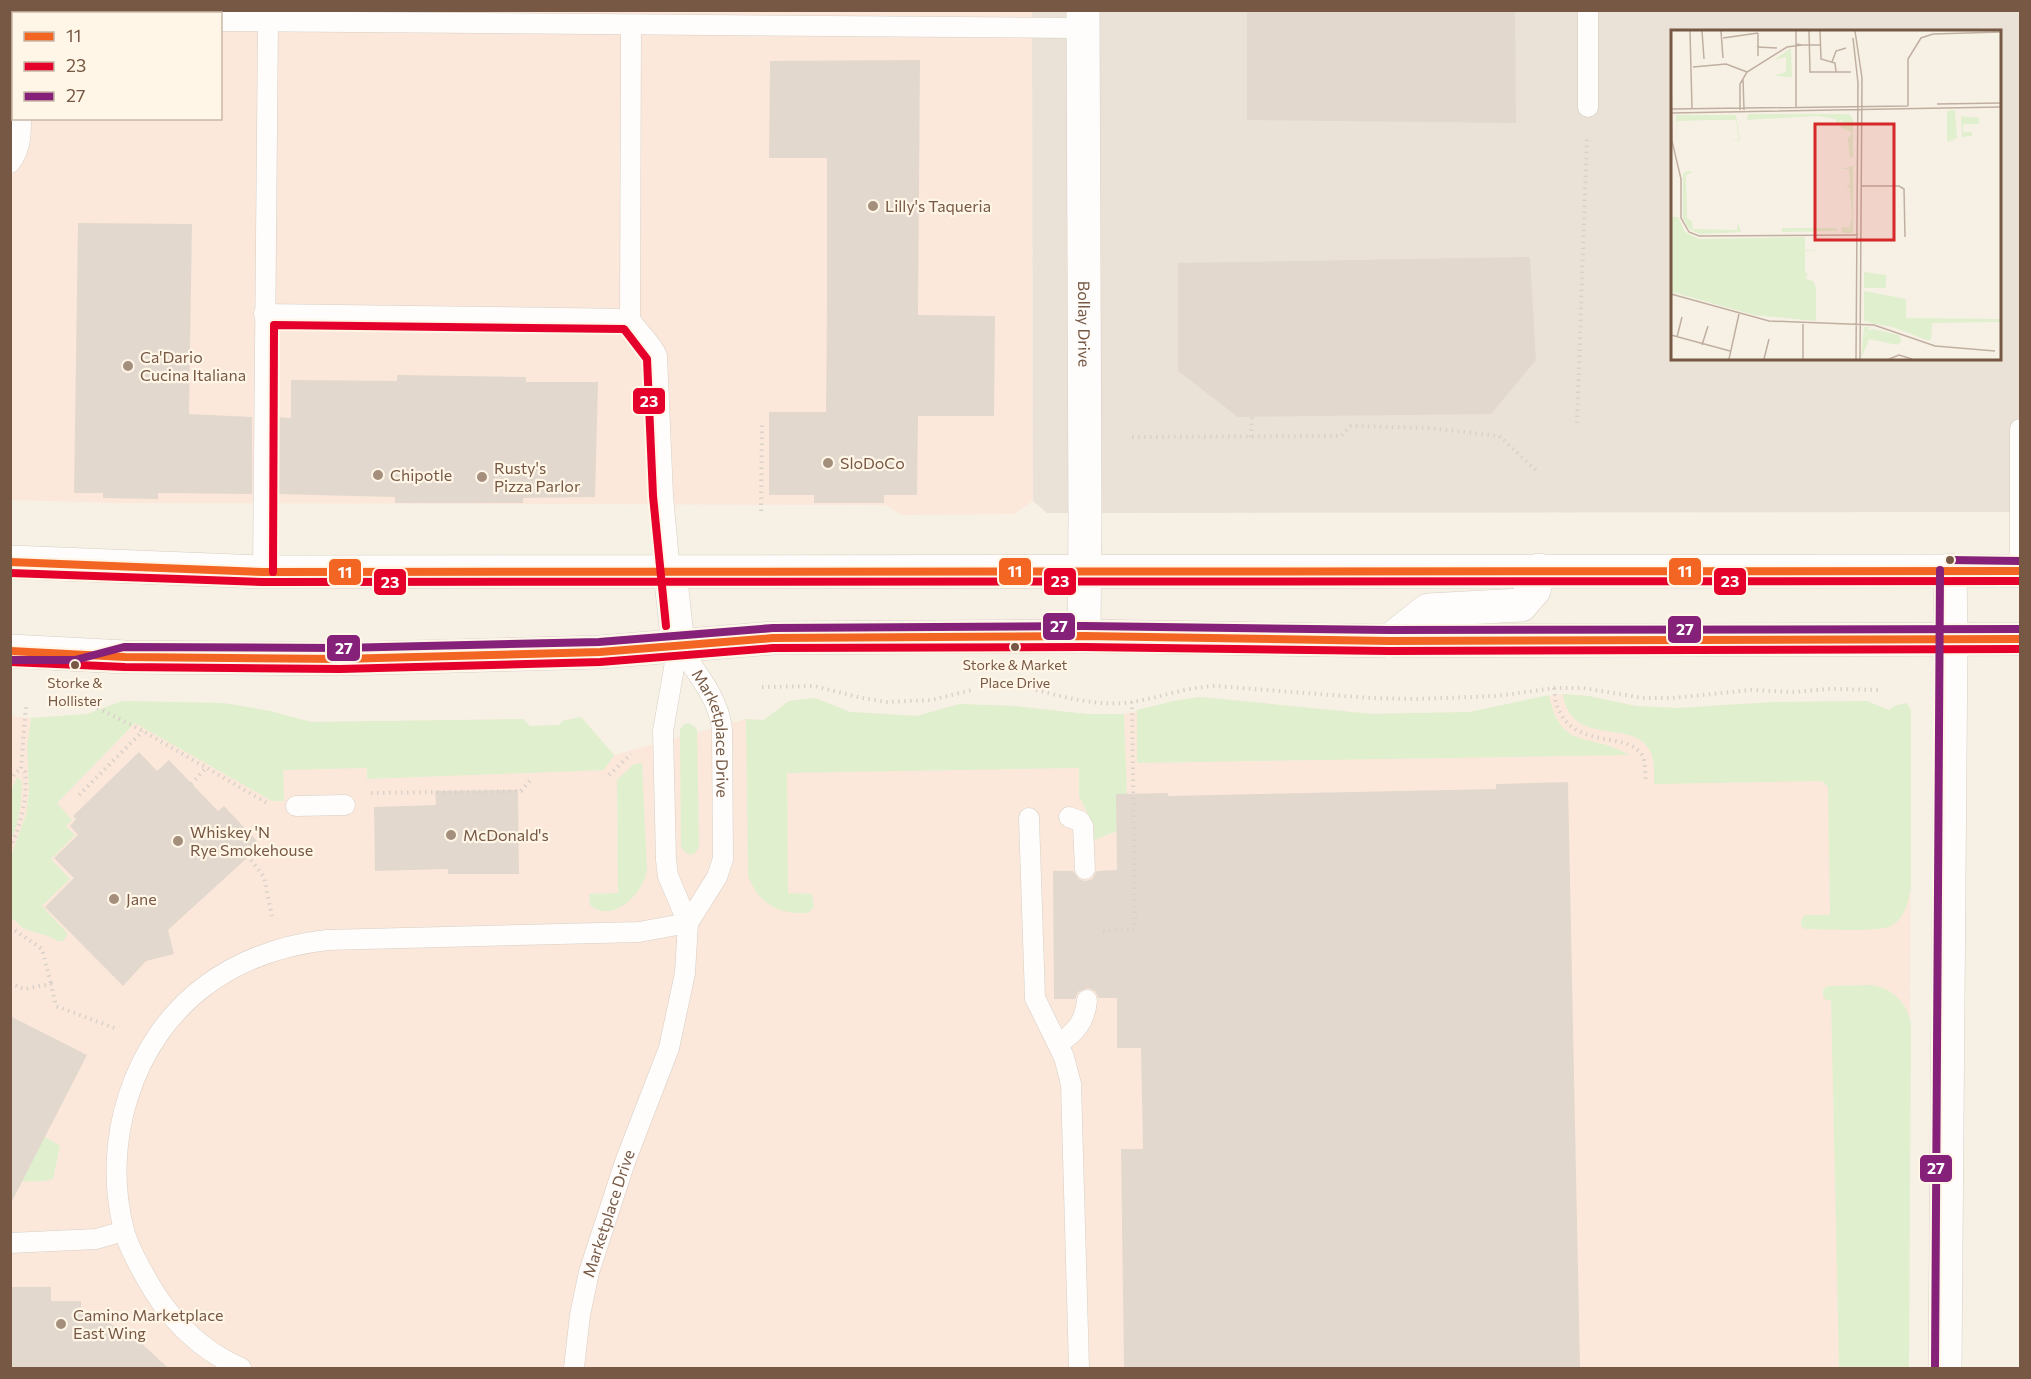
<svg xmlns="http://www.w3.org/2000/svg" width="2031" height="1379" font-family="Commissioner,sans-serif">
<style>
.commercial{fill:#fbe8db;fill-rule:evenodd}
.industrial{fill:#eae1d7;fill-rule:evenodd}
.green{fill:#e0efce}
.building{fill:#e3d8cd}
.lines{fill:none;stroke-linecap:round;stroke-linejoin:round}
.lane-casing{stroke:#d8cec4;stroke-width:21}
.street-casing{stroke:#d8cec4;stroke-width:34}
.secondary-casing{stroke:#d8cdc2;stroke-width:34}
.path{stroke:#dad1ca;stroke-width:4;stroke-dasharray:1.5 4.5;stroke-linecap:butt}
.lane{stroke:#fefdfb;stroke-width:20}
.street{stroke:#fefdfb;stroke-width:33}
.secondary{stroke:#fefdfb;stroke-width:33}
.bus-1-casing{stroke:#fff6e7;stroke-width:12}
.bus-2-casing{stroke:#fff6e7;stroke-width:12}
.bus-3-casing{stroke:#fff6e7;stroke-width:12}
.bus-1{stroke:#f26522;stroke-width:8}
.bus-2{stroke:#e4002b;stroke-width:8}
.bus-3{stroke:#862179;stroke-width:8}
.poi-dot{fill:#a48e7c;stroke:#fff6e7;stroke-width:2}
.bus-dot{fill:#775844;stroke:#fff6e7;stroke-width:2}
.labels{text-anchor:middle;stroke-width:4.5;stroke-linejoin:round;paint-order:stroke}
.bus-label{font-size:14px;fill:#775844;stroke:#fff6e7}
.poi-label{font-size:16px;fill:#775844;stroke:#fff6e7;text-anchor:start}
.street-label{font-size:16px;fill:#775844;stroke:#fff6e7}
.inset-road{fill:none;stroke:#c0afa0;stroke-width:1.5}
.view{fill:#d62828;fill-opacity:0.15;stroke:#d62828;stroke-width:3}
.inset-edge{fill:none;stroke:#775844;stroke-width:3}
.line-badge{stroke:#fff6e7;stroke-width:2}
.badge-label{font-size:16px;text-anchor:middle;font-weight:bold;fill:#fff}
</style>
<rect width="100%" height="100%" fill="#f7f1e5"/>
<g class="commercial">
<path d="M11,11h1021l1,490 -18,13 -113,1 -17,-10 -771,-2 -103,-3zM14,14h206v104h-206z"/>
<path d="M1563,694l25,2 48,10 43,2 94,-6 94,-1 22,9 5,-4 13,-3 4,7 -2,658h-1898l-1,-652 21,2 56,-4 36,-13 100,2 47,8 41,11 212,-3 7,7 30,-1 2,-4 19,-4 33,38 132,-36 18,1 25,-19 26,-3 35,14 67,4 42,-12 54,2 74,8h37l50,-13 26,-4 172,17 97,-2z"/>
</g>
<path class="industrial" d="M1032,11h988v501l-973,1 -14,-12zM1672,32h328v326h-328z"/>
<g class="green">
<path d="M1563,694l25,2 48,10 43,2 94,-6 94,-1 22,9 5,-4 13,-3 4,7v177c-2,13 -6,30 -18,38 -12,8 -71,4 -88,4l-4,-3v-6l4,-5h25l-2,-128 -6,-6 -168,3c0,-10 1,-23 -4,-33 -17,-34 -79,-2 -87,-57z"/>
<path d="M1549,695c11,57 43,37 80,60l-492,8v-53l37,-9 26,-4 172,17 97,-2z"/>
<path d="M815,698l35,14 67,4 42,-12 54,2 74,8h37l4,113 -34,13v-14l-15,-30v-28l-292,5 1,120 24,1 2,13 -6,6c-31,1 -48,-8 -60,-37l-2,-157 18,1 25,-19z"/>
<path d="M123,701l100,2 47,8 41,11 212,-3 7,7 30,-1 2,-4 19,-4 33,38 -10,15 -237,9v-11l-84,2 1,31h-12l-137,-78 -78,80 15,17 -6,6 9,9 -24,24 19,20 -28,27 26,28 -5,7h-6c-10,-8 -23,-7 -34,-13 -5,-4 -7,-7 -12,-10v-62l15,-41 3,-24 -2,-44 4,-29 56,-4z"/>
<path d="M688,723l6,3 3,4 2,117 -4,6 -5,2 -5,-3 -4,-5 -1,-117 3,-5z"/>
<path d="M642,763l5,107c-3,23 -35,55 -57,35l-1,-11 29,-1 -1,-113 17,-16z"/>
<path d="M17,777l5,5c0,20 -3,40 -11,58v-49z"/>
<path d="M1872,985c21,4 35,17 39,39l-2,344h-70l-8,-368h-5l-3,-4v-6l4,-4z"/>
<path d="M42,1135l18,11 -7,33 -9,2 -33,1z"/>
</g>
<g class="building">
<path d="M1247,10h268l1,113 -269,-3z"/>
<path d="M920,60l-2,255 77,1 -1,100h-76l-1,79h-33v8h-70v-8h-45v-83h57l1,-106v-148h-58l1,-97z"/>
<path d="M78,223l114,1 -3,190 63,3v77l-94,-1v6l-55,-1v-5h-29z"/>
<path d="M1530,257l6,103 -45,54 -253,3 -60,-46v-108z"/>
<path d="M397,375l129,2v5h72l-3,115 -72,1v5h-128v-6l-119,-3v-77l15,1v-38l106,1z"/>
<path d="M139,752l18,19 12,-11 49,51 6,-5 33,35 -3,2 4,5 -90,82 6,24 -28,7 -23,25 -78,-79 29,-29 -20,-20 24,-23 -8,-9 6,-7 -3,-3z"/>
<path d="M1568,782l12,586h-456l-3,-219h22l-2,-101h-24v-50h-18l-4,-7 -7,-3 -10,4 -3,7h-21l-1,-128h20l6,8 6,2 7,-2 5,-8 20,-1 -1,-76 52,-1v3l328,-7v-5z"/>
<path d="M518,790l1,84h-71v-5l-73,2 -1,-64 62,-2 -1,-14z"/>
<path d="M10,1016l77,39 -77,150z"/>
<path d="M10,1287h41v14h30v12l18,4 23,13 18,12 28,26h-158z"/>
</g>
<g class="lines">
<defs>
<g id="lane">
<path d="M10,19h4"/>
<path d="M220,21l863,7"/>
<path d="M631,25l-1,294c8,14 21,22 27,37l6,140 7,76"/>
<path d="M10,73h4"/>
<path d="M1588,107v-97"/>
<path d="M10,163c11,-14 11,-28 11,-45"/>
<path d="M264,314l366,5"/>
<path d="M2020,571v-142"/>
<path d="M263,572l5,-551"/>
<path id="s1" d="M678,645c17,26 41,53 44,84l1,130 -6,18 -29,46"/>
<path d="M296,806l49,-1"/>
<path d="M1069,817l11,4 3,5 2,43"/>
<path d="M1029,818l6,180 29,59 7,27 8,284"/>
<path d="M1058,1044c18,-12 27,-22 29,-44"/>
<path d="M10,1243l86,-4 28,-8"/>
<path d="M241,1368c-42,-18 -75,-52 -96,-92 -8,-14 -17,-30 -21,-46 -23,-87 8,-190 81,-244 36,-27 78,-41 122,-46l312,-8 49,-9"/>
<path id="s2" d="M574,1368l6,-53 9,-43 36,-110 44,-114 16,-75 3,-50 -20,-47 -2,-16 -3,-129 15,-86"/>
</g>
<g id="street">
<path id="s3" d="M1083,10l2,509 -1,117"/>
<path d="M670,572l8,73"/>
<path d="M1945,1368l6,-729 -1,-69"/>
</g>
<g id="secondary">
<path d="M10,562l253,10 1757,-1"/>
<path d="M1389,641l39,-31 93,-5 13,-15 5,-20"/>
<path d="M10,651l115,6 215,2 260,-7 173,-14 311,-2 305,5 631,-2"/>
</g>
</defs>
<use href="#lane" class="lane-casing"/>
<use href="#street" class="street-casing"/>
<use href="#secondary" class="secondary-casing"/>
<g class="path">
<path d="M1577,423l10,-287"/>
<path d="M1132,437l209,-1 10,-10 79,2 69,8 39,36"/>
<path d="M1251,437l1,-20"/>
<path d="M761,511l1,-89"/>
<path d="M762,687l52,-1 48,12 24,4 45,-2 41,-10"/>
<path d="M1554,688c1,6 1,13 3,18 17,45 69,24 85,49 4,7 3,19 4,28"/>
<path d="M1036,690c32,8 64,17 97,12 28,-5 54,-15 82,-16l155,12 45,1 82,-3 57,-8h29l60,10h30l78,-8 42,2 37,-3 49,1"/>
<path d="M92,705l51,26 124,72"/>
<path d="M609,775l22,-21"/>
<path d="M10,781l6,-9 5,-3"/>
<path d="M191,784l15,-16"/>
<path d="M371,793l150,-2 11,-13"/>
<path d="M79,795l64,-64"/>
<path d="M10,848c11,-24 18,-50 15,-76l-4,-3 5,-64"/>
<path d="M251,860l13,17 8,39"/>
<path d="M10,927l32,22 9,35"/>
<path d="M1103,931l32,-2 -3,-227"/>
<path d="M10,983l14,6 27,-5 5,22 61,23"/>
</g>
<use href="#lane" class="lane"/>
<use href="#street" class="street"/>
<use href="#secondary" class="secondary"/>
<defs>
<g id="bus-1">
<path d="M10,562l253,10 1757,-1"/>
<path d="M10,651l115,6 215,2 260,-7 173,-14 311,-2 305,5 631,-2"/>
</g>
<g id="bus-2">
<path d="M273,572l1,-247 350,4 23,30 6,137 13,130"/>
<path d="M10,573l253,9 1757,-1"/>
<path d="M10,662l115,5 215,2 260,-7 173,-14 311,-1 305,4 631,-2"/>
</g>
<g id="bus-3">
<path d="M1950,560l70,1"/>
<path d="M10,660h65l49,-13 216,1 259,-6 174,-14 311,-2 305,4 631,-1"/>
<path d="M1935,1368l5,-798"/>
</g>
</defs>
<use href="#bus-1" class="bus-1-casing"/>
<use href="#bus-2" class="bus-2-casing"/>
<use href="#bus-3" class="bus-3-casing"/>
<use href="#bus-1" class="bus-1"/>
<use href="#bus-2" class="bus-2"/>
<use href="#bus-3" class="bus-3"/>
</g>
<g class="poi-dot">
<circle cx="873" cy="206" r="6"/>
<circle cx="128" cy="366" r="6"/>
<circle cx="828" cy="463" r="6"/>
<circle cx="378" cy="475" r="6"/>
<circle cx="482" cy="477" r="6"/>
<circle cx="451" cy="835" r="6"/>
<circle cx="178" cy="841" r="6"/>
<circle cx="114" cy="899" r="6"/>
<circle cx="61" cy="1324" r="6"/>
</g>
<g class="bus-dot">
<circle cx="1950" cy="560" r="5"/>
<circle cx="1015" cy="647" r="5"/>
<circle cx="75" cy="665" r="5"/>
</g>
<g class="labels">
<g class="bus-label">
<text x="1015" y="670">Storke &amp; Market<tspan x="1015" dy="18">Place Drive</tspan></text>
<text x="75" y="688">Storke &amp;<tspan x="75" dy="18">Hollister</tspan></text>
</g>
<g class="poi-label">
<text x="885" y="212">Lilly's Taqueria</text>
<text x="140" y="363">Ca'Dario<tspan x="140" dy="18">Cucina Italiana</tspan></text>
<text x="840" y="469">SloDoCo</text>
<text x="494" y="474">Rusty's<tspan x="494" dy="18">Pizza Parlor</tspan></text>
<text x="390" y="481">Chipotle</text>
<text x="190" y="838">Whiskey 'N<tspan x="190" dy="18">Rye Smokehouse</tspan></text>
<text x="463" y="841">McDonald's</text>
<text x="126" y="905">Jane</text>
<text x="73" y="1321">Camino Marketplace<tspan x="73" dy="18">East Wing</tspan></text>
</g>
<g class="street-label">
<text dy="6" stroke="none"><textPath href="#s3" startOffset="314">Bollay Drive</textPath></text>
<text dy="6" stroke="none"><textPath href="#s1" startOffset="98">Marketplace Drive</textPath></text>
<text dy="6" stroke="none"><textPath href="#s2" startOffset="159">Marketplace Drive</textPath></text>
</g>
</g>
<g transform="translate(1671 30)">
<rect width="330" height="330" fill="#f7f1e5"/>
<path d="M120,18l1,29 -19,-1 13,-4v-15l-12,3zM284,80l2,28 -10,4v-31zM77,84h101l4,5v38l-3,1 -2,-19 4,-7 -12,-5 3,-9 -7,7v-6l-19,-3 -70,4zM5,85h60l4,25 -1,1h-10l10,-1 -3,-20h-25l-34,1v21zM290,86l18,2v6h-16v8h9v4l-10,1zM182,136v67h-11l-1,-6 8,1 3,-11 -2,-29 -4,-2 4,-1 -1,-16h-8zM16,141l6,1 -7,3 1,43 5,3 1,8 44,1 1,-8 3,10 -41,2 -11,-5 -6,-10v-45zM0,187h7l7,15 14,7 106,-2v13l18,1h-18v21l3,3 -3,3 9,4 2,6v33l-62,-6 -82,-23zM111,198h55v3l-55,1zM193,242l22,3v13h-22zM193,261l42,8v19l95,1v29l-1,-26 -68,1 -1,17h-5l5,2 -38,-15 -28,-5 7,-1h-8zM193,297h6l-5,6 1,5v-7l7,-2 26,6 3,6 -5,4 -28,-6 -8,20z" fill="#e0efce"/>
<path class="inset-road" d="M19,1l2,78M31,1l2,28M50,1l2,27M125,1v77M138,1l1,41h41M149,1l1,28 14,4 1,9M184,1l7,47 -2,281M52,8l35,-5M182,8l5,45 -2,276M131,15h19M86,17l20,1M87,26v-23M161,32l4,-11 10,-3M22,37l33,-3 21,8M72,49l1,31M0,52l1,59 9,38v39l8,14 10,4 159,-1M266,74l64,-1M237,76v-47l13,-21 12,-4 68,-2M0,79l237,-3M69,80v-26l7,-12 40,-25 15,-2 -6,-1M0,83l330,-6M190,156h38l5,3 1,48M0,264l98,27 105,4 61,21 60,5M0,305l59,16M6,307l5,-20M31,315l6,-19M58,329l10,-45M93,329l5,-20M132,329v-35M218,329l10,-4 13,4"/>
<path class="view" d="M144,94h79v116h-79z"/>
<rect width="330" height="330" class="inset-edge"/>
</g>
<g class="line-badge">
<rect x="632" y="387" width="34" height="28" rx="6" fill="#e4002b"/>
<rect x="1668" y="557" width="34" height="29" rx="6" fill="#f26522"/>
<rect x="998" y="557" width="34" height="29" rx="6" fill="#f26522"/>
<rect x="328" y="558" width="34" height="28" rx="6" fill="#f26522"/>
<rect x="1713" y="567" width="34" height="29" rx="6" fill="#e4002b"/>
<rect x="1043" y="567" width="34" height="29" rx="6" fill="#e4002b"/>
<rect x="373" y="568" width="34" height="28" rx="6" fill="#e4002b"/>
<rect x="1042" y="612" width="34" height="29" rx="6" fill="#862179"/>
<rect x="1667" y="615" width="35" height="29" rx="6" fill="#862179"/>
<rect x="326" y="634" width="35" height="28" rx="6" fill="#862179"/>
<rect x="1919" y="1154" width="34" height="29" rx="6" fill="#862179"/>
</g>
<g class="badge-label">
<text x="649" y="407">23</text>
<text x="1685" y="577">11</text>
<text x="1015" y="577">11</text>
<text x="345" y="578">11</text>
<text x="1730" y="587">23</text>
<text x="1060" y="587">23</text>
<text x="390" y="588">23</text>
<text x="1059" y="632">27</text>
<text x="1685" y="635">27</text>
<text x="344" y="654">27</text>
<text x="1936" y="1174">27</text>
</g>
<rect width="2031" height="1379" fill="none" stroke="#775844" stroke-width="24"/>
<rect x="12" y="12" width="210" height="108" fill="#fff6e7" stroke="#c9b7a6" stroke-width="1.5"/>
<rect x="24" y="32" width="30" height="9" fill="#f26522" stroke="#c9b7a6" stroke-width="1.5"/>
<text x="66" y="42" font-size="18" fill="#775844">11</text>
<rect x="24" y="62" width="30" height="9" fill="#e4002b" stroke="#c9b7a6" stroke-width="1.5"/>
<text x="66" y="72" font-size="18" fill="#775844">23</text>
<rect x="24" y="92" width="30" height="9" fill="#862179" stroke="#c9b7a6" stroke-width="1.5"/>
<text x="66" y="102" font-size="18" fill="#775844">27</text>
</svg>
